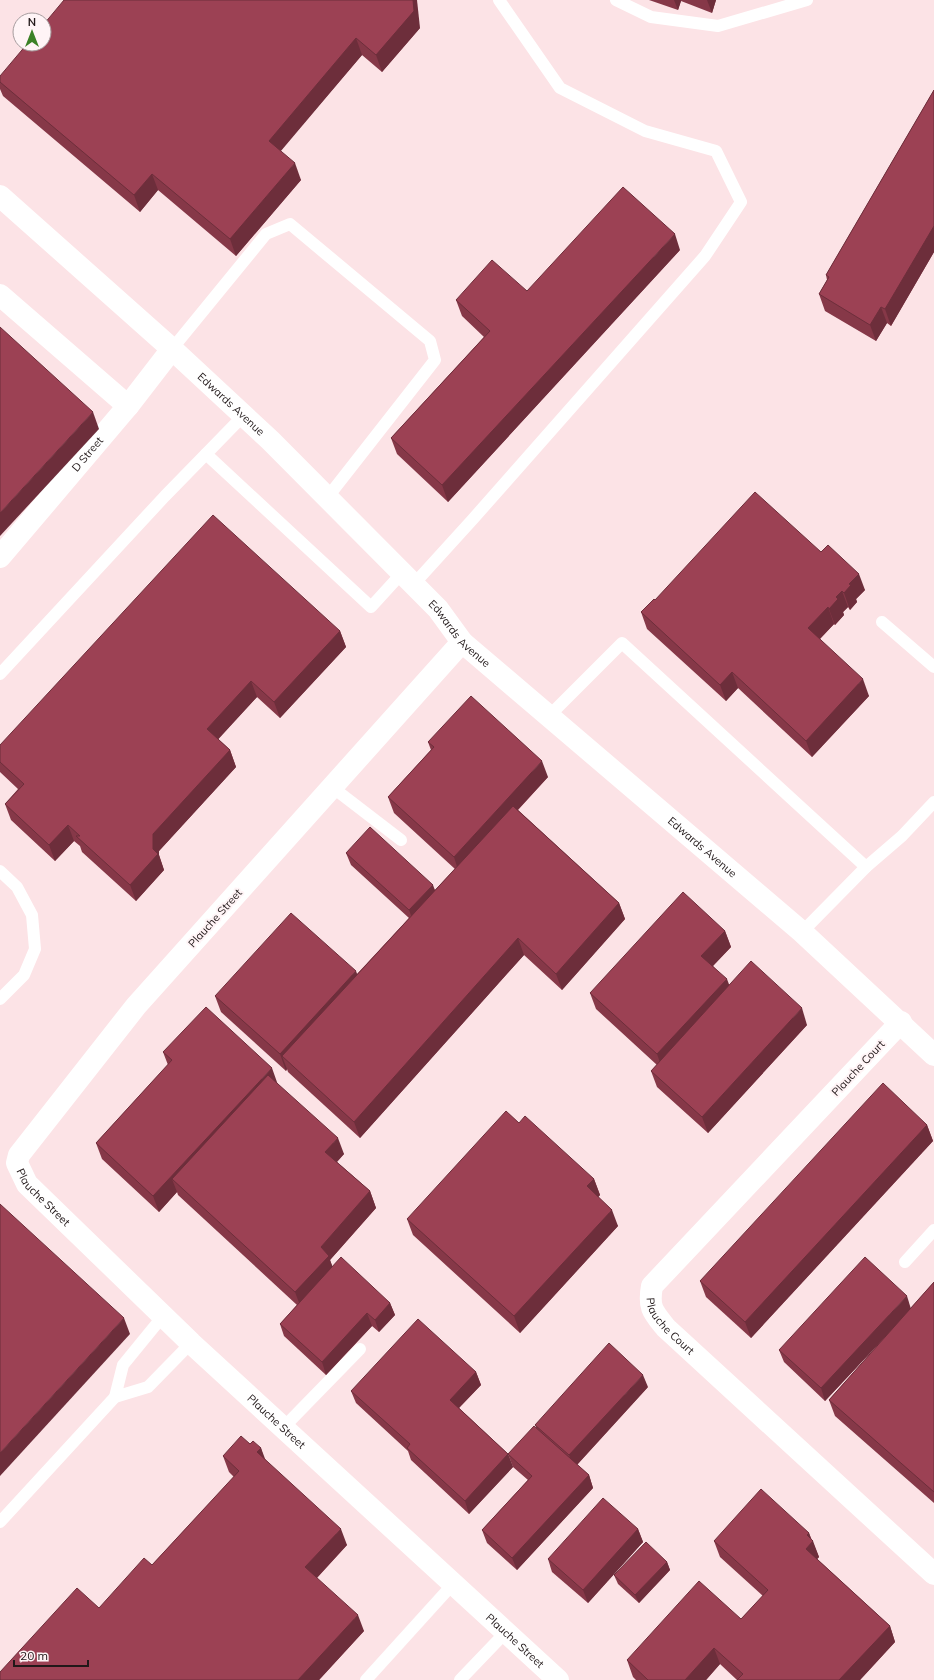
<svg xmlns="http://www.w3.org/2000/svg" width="934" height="1680" font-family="Mulish,sans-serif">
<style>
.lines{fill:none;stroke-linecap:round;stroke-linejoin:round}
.service{stroke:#fff;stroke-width:12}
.minor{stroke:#fff;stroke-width:22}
.tertiary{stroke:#fff;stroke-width:22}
.wall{fill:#863848}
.shaded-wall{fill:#6d2e3b}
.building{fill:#9c4154;stroke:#6d2e3b}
.labels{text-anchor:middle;stroke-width:4;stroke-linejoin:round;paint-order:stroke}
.street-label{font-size:11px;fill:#211819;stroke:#fff4f6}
</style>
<rect width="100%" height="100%" fill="#fce3e6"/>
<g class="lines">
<g class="service">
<path d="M616,0l35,17 67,9 89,-26"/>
<path d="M172,349l94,-115 24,-10 140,117 5,19 -108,138"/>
<path d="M244,415l-38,39 165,153 31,-34"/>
<path d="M413,585l60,-66 232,-263 36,-54 -25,-51 -71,-20 -85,-43 -61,-88"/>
<path d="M882,622l52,45"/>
<path d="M0,674l165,-178 41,-42"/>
<path d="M549,716l73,-73 244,224"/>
<path d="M332,787l69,53"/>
<path d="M0,871l17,16 15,28 3,34 -11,26 -24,24"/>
<path d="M802,932l64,-65 36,-31 32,-34"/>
<path d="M905,1262l29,-32"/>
<path d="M163,1316l-40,49 -8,32 33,-10 43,-44"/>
<path d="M283,1428l77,-79"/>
<path d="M0,1522l115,-125"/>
<path d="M366,1680l87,-96"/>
<path d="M460,1680l46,-48"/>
</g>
<g class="minor">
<path d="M0,295l128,111"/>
<path id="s1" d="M0,557l128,-151 44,-57"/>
<path id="s2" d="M462,642l-326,364 -117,149 -2,8 10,21 164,159 367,337"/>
<path id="s3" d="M901,1022l-249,264c-4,22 1,26 14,42l268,246"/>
</g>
<path class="tertiary" id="s4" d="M0,196l172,153 98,91 168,169 24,33 340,290 132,123"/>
</g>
<g class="wall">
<path d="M649,0h67l-4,13 -31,-12 -3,9z"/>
<path d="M420,28l-38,44 -20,-17 -82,96 21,29 -65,76 -78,-66 -18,22 -137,-116 -3,-7v-13z"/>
<path d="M934,90v162l-43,74 -4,-3 -11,18 -51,-30 -6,-17 8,-14 -1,-5z"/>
<path d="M680,250l-232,252 -51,-48 -6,-16 93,-101 -22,-21 -6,-16 71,-9z"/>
<path d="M821,552l44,38 -9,9 1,3 -7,8 -2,-3 -5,5 1,3 -9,10 -1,-1 -14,15 49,57 -57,61 -74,-69 -12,13 -79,-72 -6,-17 14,-12z"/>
<path d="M340,631l6,16 -66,71 -23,-21 -39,42 12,11 6,17 -77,84v4l5,15 -28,31 -54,-49 -2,-6 -6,-5 -19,20 -44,-41 -6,-16 13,-15 -18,-17v-27z"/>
<path d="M428,742l120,35 -30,33 101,93 6,16 -63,71 -38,-35 -164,183 -72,-66 -1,-3 -1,2 -65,-59 -6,-16 142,-22 52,-56 -58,-53 -5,-12 89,37 20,-21 -61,-56 -6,-16 43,-47z"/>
<path d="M725,931l6,16 -18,19 16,19 78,40 -99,108 -51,-46 -6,-16 6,-6 -61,-56 -6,-16z"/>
<path d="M163,1052l114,31 67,71 -7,8 33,29 6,17 -46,52 2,6 58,37 5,12 -16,17 -7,-6 -46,49 -42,-39 -4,-12 17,-19 -119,-110 -1,-3 -18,20 -57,-53 -6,-16 72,-78z"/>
<path d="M519,1123l75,56 6,16 -2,2 20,29 -98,107 -107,-98 -6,-16z"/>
<path d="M927,1125l6,16 -182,197 -45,-41 -6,-16z"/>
<path d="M934,1282v221l-99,-87 -6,-16 61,-68 -65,69 -41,-39 -5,-12 132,-42z"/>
<path d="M476,1372l5,13 -22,23 49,46 5,13 -44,47 -58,-54 -3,-9 -52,-48 -5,-12z"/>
<path d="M648,1387l-71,78 12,10 4,13 -76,82 -30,-27 -5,-13 46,-50 -15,-13 -5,-13 28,-27 -1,-2z"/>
<path d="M250,1444l11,4 3,11 83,86 -30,33 47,53 -45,49h-319l99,-72 53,-43 82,-88 -5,-5 -6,-16z"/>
<path d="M638,1529l5,13 -55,61 -36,-31 -4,-13z"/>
<path d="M809,1533l10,24 -2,2 73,67 5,16 -35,38h-123l-17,-16 -14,16h-70l-3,-3 -6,-17 114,-41 22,-23 -43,-39 -6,-16z"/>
<path d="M667,1562l3,8 -31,33 -21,-19 -4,-9z"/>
</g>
<g class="shaded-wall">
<path d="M413,0h4l3,28 -38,44 -6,-17z"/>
<path d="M674,0h7v1l-3,9z"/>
<path d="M707,0h9l-4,13z"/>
<path d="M356,38l6,17 -87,103 -6,-17z"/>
<path d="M295,163l6,17 -65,76 -6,-17z"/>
<path d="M152,174l6,16 -18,22 -6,-17z"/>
<path d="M934,226v26l-43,74 -6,-17z"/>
<path d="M675,234l5,16 -232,252 -6,-17z"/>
<path d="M881,307l6,16 -11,18 -6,-16z"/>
<path d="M93,412l6,17 -99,107v-23z"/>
<path d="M859,574l6,16 -9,9 1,3 -7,8 -6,-17 5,-9z"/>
<path d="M842,591l6,16 -5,5 1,3 -9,10 -6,-16 7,-12z"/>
<path d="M828,607l6,17 -20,21 -6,-17z"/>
<path d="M340,631l6,16 -66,71 -6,-16z"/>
<path d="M732,672l6,16 -12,13 -6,-16z"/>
<path d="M863,679l6,17 -57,61 -6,-16z"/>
<path d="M251,681l6,16 -44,48 -6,-16z"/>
<path d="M230,750l6,17 -77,84v4l5,15 -28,31 -6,-16 23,-36v-15z"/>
<path d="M542,761l6,16 -89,96 -5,-16z"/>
<path d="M68,825l6,16 -19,20 -6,-16z"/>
<path d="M433,885l5,13 -24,25 -5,-13z"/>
<path d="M619,903l6,16 -63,71 -6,-16z"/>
<path d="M725,931l6,16 -24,25 -6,-16z"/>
<path d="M518,938l6,17 -164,183 -6,-16z"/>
<path d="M356,971l6,16 -80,69 5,13 -1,2 -6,-17z"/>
<path d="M727,979l6,16 -70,76 -6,-17z"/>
<path d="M802,1008l5,17 -99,108 -6,-16z"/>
<path d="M272,1068l6,17 -106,94 5,13 -18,20 -6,-16z"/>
<path d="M927,1125l6,16 -182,197 -6,-16z"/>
<path d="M338,1138l6,16 -13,14 -6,-16z"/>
<path d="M594,1179l6,16 -7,8 -6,-17z"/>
<path d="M370,1191l6,17 -46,52 5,13 -34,35 -6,-16 26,-45z"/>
<path d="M612,1210l6,16 -98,107 -6,-17z"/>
<path d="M907,1296l4,13 -86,92 -4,-13z"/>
<path d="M390,1303l5,12 -16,17 -4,-12z"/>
<path d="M367,1313l5,13 -46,49 -4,-13z"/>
<path d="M124,1318l6,16 -130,142v-23z"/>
<path d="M476,1372l5,13 -27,28 -4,-13z"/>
<path d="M643,1375l5,12 -74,81 -5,-13z"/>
<path d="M261,1448l6,16 -10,-12z"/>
<path d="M508,1454l5,13 -44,47 -4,-13z"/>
<path d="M589,1475l4,13 -76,82 -5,-12z"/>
<path d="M341,1529l6,16 -36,39 -6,-17z"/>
<path d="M638,1529l5,13 -55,61 -5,-13z"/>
<path d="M809,1533l3,9 1,-1 6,16 -7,8 -6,-16 1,-14z"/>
<path d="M667,1562l3,8 -31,33 -4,-8z"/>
<path d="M358,1615l6,16 -45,49h-21z"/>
<path d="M890,1626l5,16 -35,38h-21z"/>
<path d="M714,1648l6,16 -14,16h-21z"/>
</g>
<g class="building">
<path d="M64,0h349l1,11 -38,44 -20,-17 -87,103 26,22 -65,76 -78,-65 -18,21 -134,-113v-6l27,-32h17v-20z"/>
<path d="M934,90v136l-49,83 -4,-2 -11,18 -51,-31 10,-17 -3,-2z"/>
<path d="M623,187l52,47 -233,251 -51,-47 99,-107 -34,-31 36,-40 35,31z"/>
<path d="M0,327l93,85 -93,101z"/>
<path d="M755,492l66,60 7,-7 31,29 -10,10 2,1 -7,8 -2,-2 -6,6 2,2 -9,10 -1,-2 -20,21 55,51 -57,62 -74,-69 -12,13 -79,-73 13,-13 1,1z"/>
<path d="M213,515l127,116 -66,71 -23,-21 -44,48 23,21 -77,84v15l5,5 -28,31 -54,-49h4l-12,-11 -19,20 -44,-41 19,-20 -24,-22v-17z"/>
<path d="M471,696l71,65 -88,96 -66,-60 46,-50 -6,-5z"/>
<path d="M513,806l106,97 -63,71 -38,-36 -164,184 -72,-66z"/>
<path d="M370,827l63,58 -24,25 -63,-57z"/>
<path d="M683,892l42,39 -24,25 26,23 -70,75 -67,-61z"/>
<path d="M291,913l65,58 -76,83 -65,-58z"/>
<path d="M751,961l51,47 -100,109 -51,-46z"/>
<path d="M206,1007l66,61 -119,128 -57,-53 76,-83 -9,-8z"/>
<path d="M268,1075l70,63 -13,14 45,39 -49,56 8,9 -34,36 -123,-113z"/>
<path d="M883,1083l44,42 -182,197 -45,-41z"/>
<path d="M506,1111l13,12 6,-7 69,63 -7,7 25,24 -98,106 -107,-97z"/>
<path d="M0,1204l124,114 -124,135z"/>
<path d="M341,1257l49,46 -15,17 -8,-7 -45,49 -42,-38z"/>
<path d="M865,1257l42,39 -86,92 -42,-38z"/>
<path d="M934,1282v210l-105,-92z"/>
<path d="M418,1319l58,53 -26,28 58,54 -43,47 -58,-53 3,-4 -59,-53z"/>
<path d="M609,1343l34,32 -74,80 -34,-30z"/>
<path d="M534,1426l55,49 -77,83 -30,-28 50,-54 -24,-22z"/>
<path d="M241,1436l9,8 3,-3 8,7 -4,4 84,77 -36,38 53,48 -60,65h-298v-8l77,-84 22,20 45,-50 8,7 87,-94 -16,-15z"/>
<path d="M761,1489l48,44 -2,2 6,6 -7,8 84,77 -51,54h-102l6,-6 -29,-26 -29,32h-37l-21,-20 72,-79 42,38 27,-29 -54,-49z"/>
<path d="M603,1498l35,31 -55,61 -35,-31z"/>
<path d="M646,1542l21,20 -32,33 -21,-20z"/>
</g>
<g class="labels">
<g class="street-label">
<text dy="4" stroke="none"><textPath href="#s4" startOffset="311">Edwards Avenue</textPath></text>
<text dy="4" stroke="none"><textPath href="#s1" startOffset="135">D Street</textPath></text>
<text dy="4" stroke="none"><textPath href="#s4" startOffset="635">Edwards Avenue</textPath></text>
<text dy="4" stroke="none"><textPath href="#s4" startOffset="959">Edwards Avenue</textPath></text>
<text transform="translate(215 918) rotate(-48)" y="4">Plauche Street</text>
<text transform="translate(858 1068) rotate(-47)" y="4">Plauche Court</text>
<text dy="4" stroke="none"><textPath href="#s2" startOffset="730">Plauche Street</textPath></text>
<text dy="4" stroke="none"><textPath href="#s3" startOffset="410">Plauche Court</textPath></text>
<text dy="4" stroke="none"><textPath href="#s2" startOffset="1054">Plauche Street</textPath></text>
<text dy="4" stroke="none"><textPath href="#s2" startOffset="1378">Plauche Street</textPath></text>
</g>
</g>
<g transform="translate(32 32)"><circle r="19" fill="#fff4f6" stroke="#a69c9e"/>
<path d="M0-3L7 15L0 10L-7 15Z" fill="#3b8126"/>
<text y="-6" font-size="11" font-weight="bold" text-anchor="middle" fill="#211819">N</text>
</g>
<path d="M14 1660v6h74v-6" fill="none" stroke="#211819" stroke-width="2"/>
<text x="20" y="1660" font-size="12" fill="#211819" stroke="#fff4f6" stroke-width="3" paint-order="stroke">20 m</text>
</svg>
